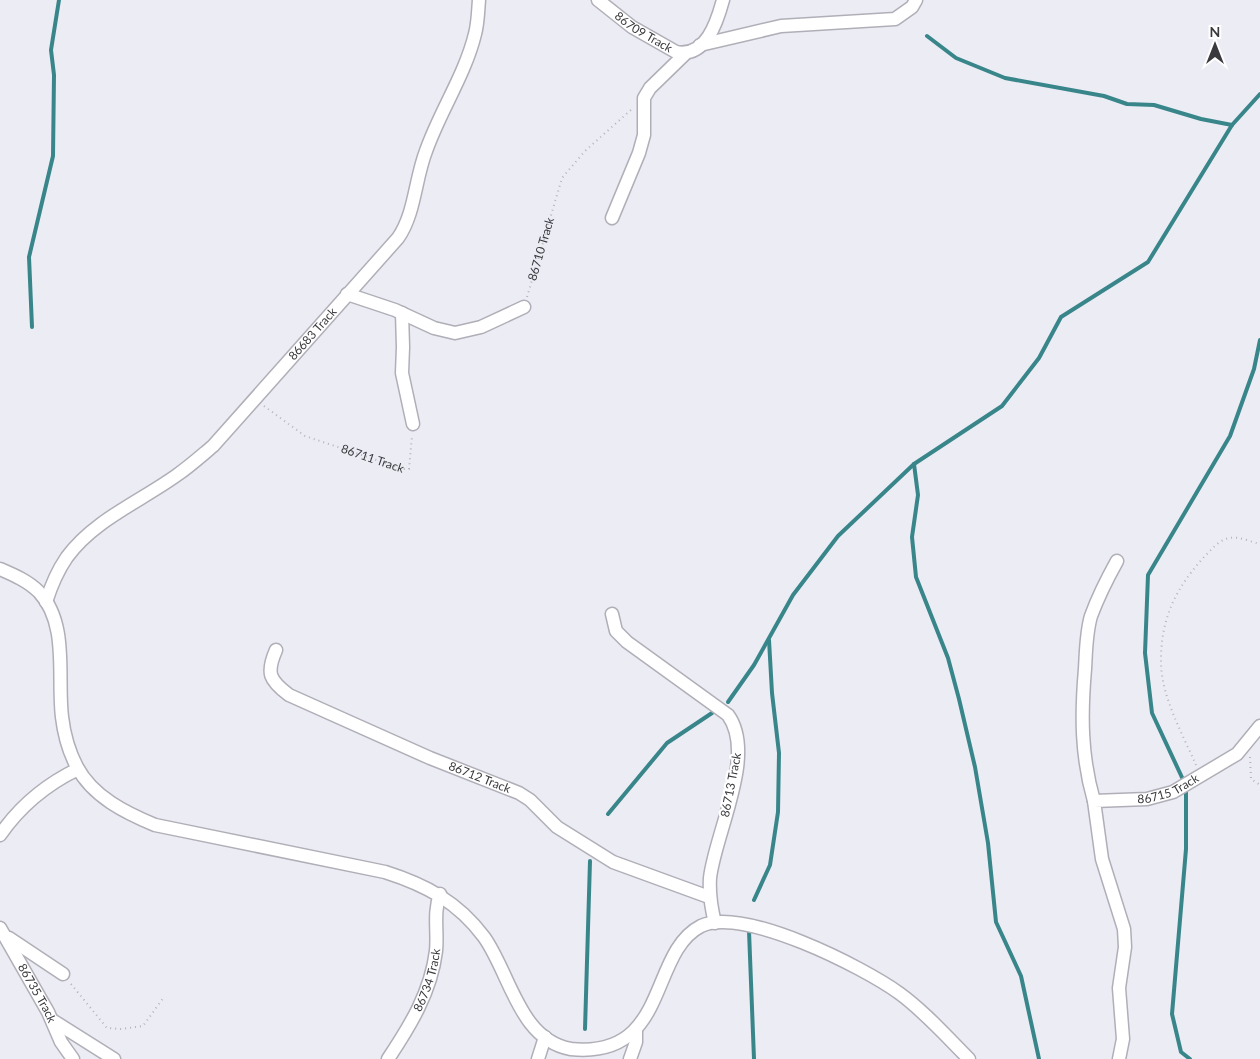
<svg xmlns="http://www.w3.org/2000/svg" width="1260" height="1059" font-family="Lato,sans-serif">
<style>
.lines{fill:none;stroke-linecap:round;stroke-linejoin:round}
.stream{stroke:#39868a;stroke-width:4}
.minor-casing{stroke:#b0afb8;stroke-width:15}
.path{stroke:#b4b4bb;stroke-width:2;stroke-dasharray:1 4;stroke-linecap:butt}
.minor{stroke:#fff;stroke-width:12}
.labels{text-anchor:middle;stroke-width:4.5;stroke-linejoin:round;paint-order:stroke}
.street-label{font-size:12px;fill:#3a3a3e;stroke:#fff}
</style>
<rect width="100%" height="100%" fill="#ececf5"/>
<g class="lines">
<g class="stream">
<path d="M927,36l29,22 49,20 99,18 23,8 27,1 47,14 31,6"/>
<path d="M32,327l-3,-70 24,-101 1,-81 -3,-25 8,-50"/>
<path d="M914,464l4,31 -6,42 4,40 32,81 11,41 16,68 13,76 8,79 25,54 18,83"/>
<path d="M728,702l26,-37 39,-70 45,-59 76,-72 88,-58 37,-48 22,-41 87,-55 84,-137 28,-31"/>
<path d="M608,814l59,-71 45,-30"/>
<path d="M754,900l16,-35 8,-53 1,-59 -7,-60 -3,-53"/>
<path d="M749,931l5,128"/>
<path d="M585,1029l5,-168"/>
<path d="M1190,1059l-9,-7 -9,-38 14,-165v-63l-34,-73 -7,-60 3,-78 82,-139 24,-67 6,-29"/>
</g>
<defs>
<g id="minor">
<path id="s3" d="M598,0l34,27 44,25c30,6 41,-30 47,-52"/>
<path d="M700,45l81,-19 114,-7 17,-12 4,-7"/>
<path d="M612,218l27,-65 5,-18v-37l6,-10 35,-34"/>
<path d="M347,294l48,16 39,18 21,5 26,-6 43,-20"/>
<path d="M402,313l1,34 -1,26 11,51"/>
<path d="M0,569c14,6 28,12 39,23 30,32 18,85 23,125 2,17 7,35 15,50 16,30 49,46 78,58l230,47c41,13 73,30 99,65 26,36 35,103 87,112 99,10 77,-96 130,-123 42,-20 162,41 198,67 25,18 48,44 70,66"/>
<path id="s4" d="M46,602c5,-16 12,-32 21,-45 27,-37 74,-56 110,-82 13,-9 24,-19 36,-29l185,-208c17,-24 17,-59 28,-87 14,-40 39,-76 49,-117 3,-11 3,-23 4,-34"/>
<path d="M612,614l4,17 11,11 101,73c29,40 -13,118 -18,163 -1,15 1,29 5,45"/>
<path id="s5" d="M276,650c-10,23 -7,30 13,45l141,63 89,35 11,7 27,27 56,35 96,35"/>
<path d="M1094,801c-13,-45 -13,-86 -9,-132 1,-17 1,-36 6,-53 7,-19 16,-37 26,-55"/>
<path d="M0,835c20,-29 47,-51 78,-66"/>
<path id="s6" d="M0,928l48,84 13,30 12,17"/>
<path d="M9,938l54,36"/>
<path d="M52,1020l62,39"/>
<path id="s7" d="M388,1059c22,-33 43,-67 48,-108 2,-19 -3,-38 4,-57"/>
<path d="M538,1059l7,-22"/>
<path d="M630,1059l6,-17v-11"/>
<path id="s8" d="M1119,1059l4,-20 -4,-51 6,-41 -1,-18 -22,-70 -8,-58 53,-2 26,-7 64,-38 23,-28"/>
</g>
</defs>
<use href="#minor" class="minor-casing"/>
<g class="path">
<path id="s1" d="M527,297l35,-119 23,-27 47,-42"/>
<path id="s2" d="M264,406l41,30 98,33h6l3,-33"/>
<path d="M1250,757l1,22 9,6"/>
<path d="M1196,765c-13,-30 -34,-67 -35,-101 -1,-45 15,-77 45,-109 7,-7 14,-16 24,-17 9,-2 21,4 30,6"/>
<path d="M71,984l36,44 14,1 22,-3 21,-29"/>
</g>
<use href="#minor" class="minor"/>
</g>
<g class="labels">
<g class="street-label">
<text dy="4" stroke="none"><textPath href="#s3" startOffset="56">86709 Track</textPath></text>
<text dy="4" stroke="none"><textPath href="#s1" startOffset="50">86710 Track</textPath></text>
<text dy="4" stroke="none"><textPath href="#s4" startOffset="384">86683 Track</textPath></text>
<text dy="4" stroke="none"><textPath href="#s2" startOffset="122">86711 Track</textPath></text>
<text dy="4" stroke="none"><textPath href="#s5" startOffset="261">86712 Track</textPath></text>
<text transform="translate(731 785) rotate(-79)" y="4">86713 Track</text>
<text dy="4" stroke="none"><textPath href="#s8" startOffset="339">86715 Track</textPath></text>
<text dy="4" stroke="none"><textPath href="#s7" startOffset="89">86734 Track</textPath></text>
<text dy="4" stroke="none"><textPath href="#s6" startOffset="75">86735 Track</textPath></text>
</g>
</g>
<g transform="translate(1215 45)" stroke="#ffffff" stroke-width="4" paint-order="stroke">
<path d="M0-4L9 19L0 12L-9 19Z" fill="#3a3a3e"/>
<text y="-8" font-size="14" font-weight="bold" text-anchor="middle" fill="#3a3a3e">N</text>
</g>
</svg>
